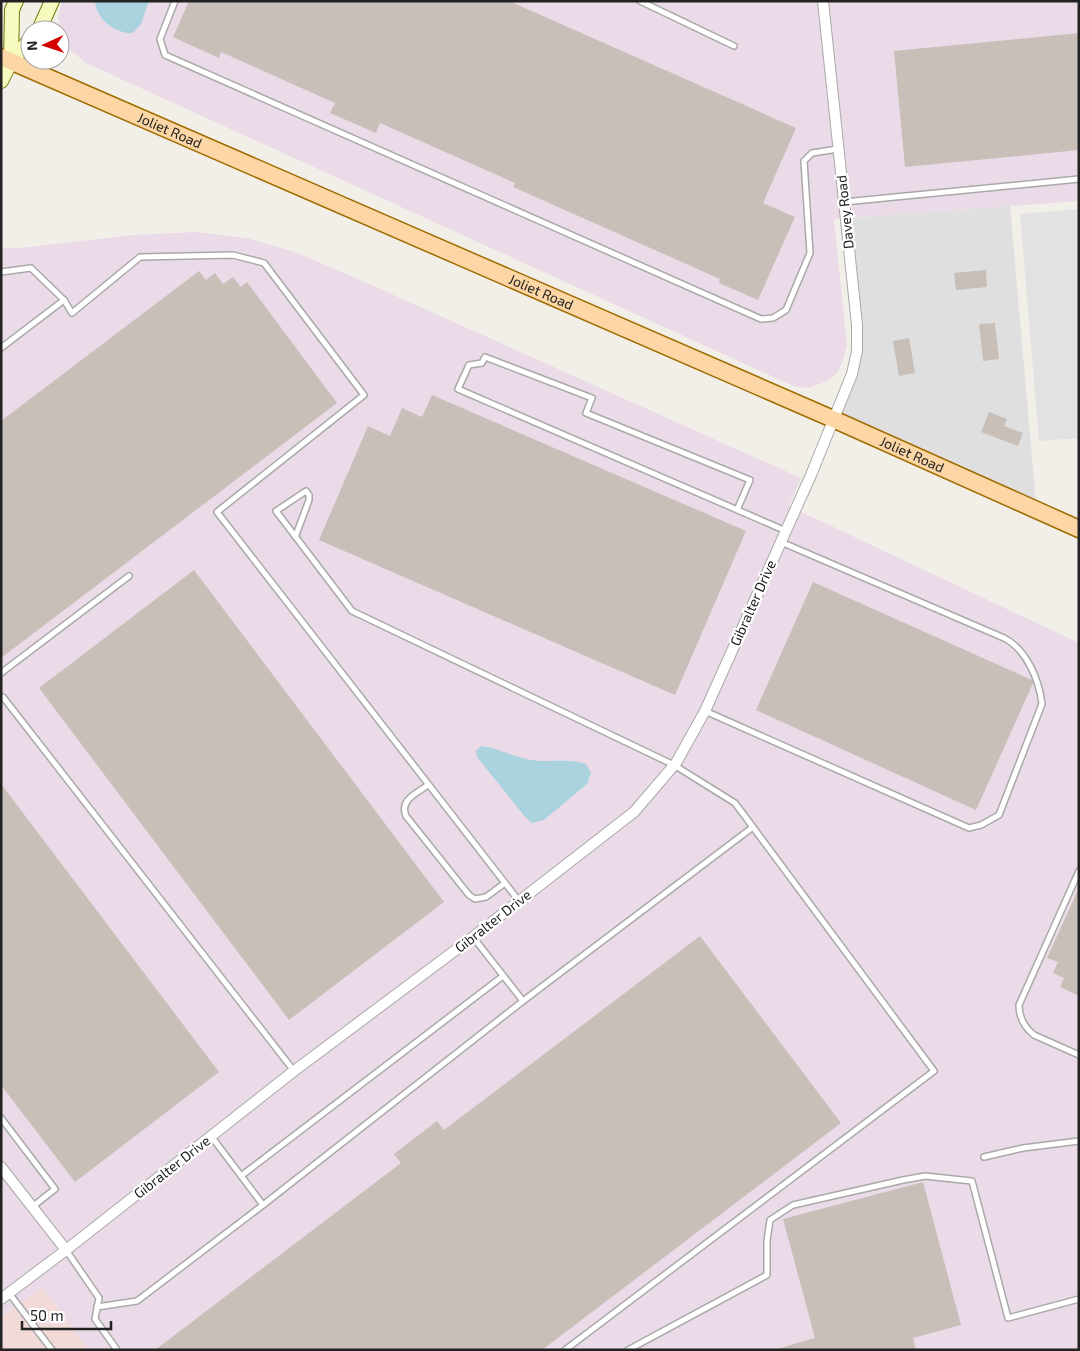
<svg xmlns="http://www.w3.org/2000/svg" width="1080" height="1351" font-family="'Exo 2',sans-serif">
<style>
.residential{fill:#e0dfdf}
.commercial{fill:#f2dad9}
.industrial{fill:#ebdbe8}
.parking{fill:#e2e2e2}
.water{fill:#aad3df}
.building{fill:#c7bfb8}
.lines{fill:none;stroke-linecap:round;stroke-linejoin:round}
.lane-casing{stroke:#a9a9a9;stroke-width:8}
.street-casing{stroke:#a9a9a9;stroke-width:12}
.secondary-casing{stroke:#707d05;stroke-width:16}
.primary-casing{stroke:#a06b00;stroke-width:19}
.lane{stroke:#fff;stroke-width:5}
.street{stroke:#fff;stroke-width:10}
.secondary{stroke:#f7fabf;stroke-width:14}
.primary{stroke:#fcd6a4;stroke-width:16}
.labels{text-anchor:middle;stroke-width:4.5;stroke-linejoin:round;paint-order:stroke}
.street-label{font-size:14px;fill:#222;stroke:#fff}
</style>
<rect width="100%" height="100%" fill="#f2efe9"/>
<path class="residential" d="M1010,206l26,297 -197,-86 16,-35 7,-29 -12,-135z"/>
<path class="commercial" d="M42,1287l47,63h-88v-32z"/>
<g class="industrial">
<path d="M62,1h1017v200l-245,18 13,127 -5,17 -5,10 -9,8 -20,7 -15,-2 -707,-323 -24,-20 -4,-26z"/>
<path d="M196,232l50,6 49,14 54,23 452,203 -12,28 290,137v707h-990l-47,-63 -41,31v-1070h19l113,-13z"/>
</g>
<path class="parking" d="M1079,209v229l-40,3 -19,-227z"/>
<g class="water">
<path d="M95,1h54l-8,23 -8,9c-17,1 -37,-13 -38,-32z"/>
<path d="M481,746c17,2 32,11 50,14 19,3 36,-2 55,4l5,9 -4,11 -43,36 -12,3 -6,-5 -49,-61 -1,-6z"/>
</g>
<g class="building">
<path d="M189,1h320l287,127 -33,75 32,14 -37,83 -39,-17 1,-4 -207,-92 2,-4 -135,-60 -4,10 -46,-20 5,-10 -114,-51 -2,6 -46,-21z"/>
<path d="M1079,33v117l-174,17 -11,-116z"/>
<path d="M986,270l1,17 -31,3 -2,-17z"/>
<path d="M199,271l7,9 9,-7 8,11 10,-7 8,10 6,-5 90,121 -336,255v-237z"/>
<path d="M995,323l4,36 -16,2 -4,-37z"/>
<path d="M909,338l6,35 -16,3 -6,-35z"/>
<path d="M432,395l314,136 -71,164 -356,-155 49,-114 22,10 12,-28 20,9z"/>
<path d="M989,412l18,7 -3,7 19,7 -5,13 -37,-14z"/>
<path d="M194,570l250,332 -155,118 -250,-332z"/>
<path d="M813,582l221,99 -58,129 -220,-100z"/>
<path d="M1,784l218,288 -144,110 -74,-97z"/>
<path d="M1079,888v108l-19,-9 4,-9 -11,-5 5,-11 -11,-4z"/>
<path d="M700,936l141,187 -299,227h-387l246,-187 -7,-9 43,-33 7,9z"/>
<path d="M923,1182l38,143 -48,13 3,12h-143l42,-12 -32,-119z"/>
</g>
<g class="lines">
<defs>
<g id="lane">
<path d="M175,1l-15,38 5,16 596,264 12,-1 13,-8 24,-57 -6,-92 8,-8 26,-4"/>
<path d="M640,1l94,45"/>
<path d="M844,202l235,-23"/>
<path d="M1,272l30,-4 33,32 8,13 68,-56 93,-2 31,8 100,132 -147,117 302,389"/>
<path d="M1,348l63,-48"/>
<path d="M737,510l13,-30 -164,-67 6,-15 -107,-41 -3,6 -13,2 -11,24 328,142"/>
<path d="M296,535l13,-35v-5l-3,-4 -30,20 76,100 322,154 61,38 199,268 -369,279"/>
<path d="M1,673l128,-97"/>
<path d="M1,698l2,-1 291,374"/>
<path d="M705,711l264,117 12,-3 18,-10 43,-111c-3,-25 -16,-55 -38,-66l-223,-96"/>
<path d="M428,785c-11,8 -29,15 -22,31l63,79 6,4 11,-2 19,-14"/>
<path d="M1079,871l-60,134c0,12 5,22 15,30l45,20"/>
<path d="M523,1001l230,-174"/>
<path d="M1,1118l54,71 -23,18"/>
<path d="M984,1157l39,-9 56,-7"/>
<path d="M241,1176l262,-200"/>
<path d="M263,1205l260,-204 -50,-64"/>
<path d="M66,1250l33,48 -4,21 22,31"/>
<path d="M9,1293l43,57"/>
<path d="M97,1307l40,-6 126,-96 -52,-69"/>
<path d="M628,1350l139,-75v-34l3,-21 23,-15 110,-25 22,-4 47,5 36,137 71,-19"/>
</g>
<g id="street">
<path d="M1,1167l65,83"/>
<path d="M1,1299l65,-49 228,-179 179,-134 161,-125 42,-49 29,-52 106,-236 41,-101 5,-23v-26l-34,-324"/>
</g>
<g id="secondary">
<path d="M39,30l13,-29"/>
<path d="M11,61l1,-51 4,-9"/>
<path d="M1,81l10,-20 19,-21"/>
</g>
<g id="primary">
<path id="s1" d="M1,57l832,362 246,110"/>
</g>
</defs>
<use href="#lane" class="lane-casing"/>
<use href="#street" class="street-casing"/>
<use href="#secondary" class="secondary-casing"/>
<use href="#primary" class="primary-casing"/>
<use href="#lane" class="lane"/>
<use href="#street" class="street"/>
<use href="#secondary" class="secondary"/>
<use href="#primary" class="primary"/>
</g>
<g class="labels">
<g class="street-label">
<text dy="5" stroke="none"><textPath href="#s1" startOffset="184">Joliet Road</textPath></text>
<text transform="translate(845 212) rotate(-96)" y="5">Davey Road</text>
<text dy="5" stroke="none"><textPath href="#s1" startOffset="589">Joliet Road</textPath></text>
<text dy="5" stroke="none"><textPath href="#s1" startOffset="994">Joliet Road</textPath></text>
<text transform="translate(753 603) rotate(-66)" y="5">Gibralter Drive</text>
<text transform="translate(493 921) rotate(-38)" y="5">Gibralter Drive</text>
<text transform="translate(172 1167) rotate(-38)" y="5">Gibralter Drive</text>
</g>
</g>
<rect width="1080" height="1351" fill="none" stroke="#222222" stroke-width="5"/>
<g transform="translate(45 45) rotate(267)"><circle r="24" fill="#ffffff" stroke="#a7a7a7"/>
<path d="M0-4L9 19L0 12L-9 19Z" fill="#d40000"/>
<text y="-8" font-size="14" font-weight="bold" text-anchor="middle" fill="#222222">N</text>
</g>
<path d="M22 1321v8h89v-8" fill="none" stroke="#222222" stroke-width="2.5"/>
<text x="30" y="1321" font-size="15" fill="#222222" stroke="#ffffff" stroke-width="4" paint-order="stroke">50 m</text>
</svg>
